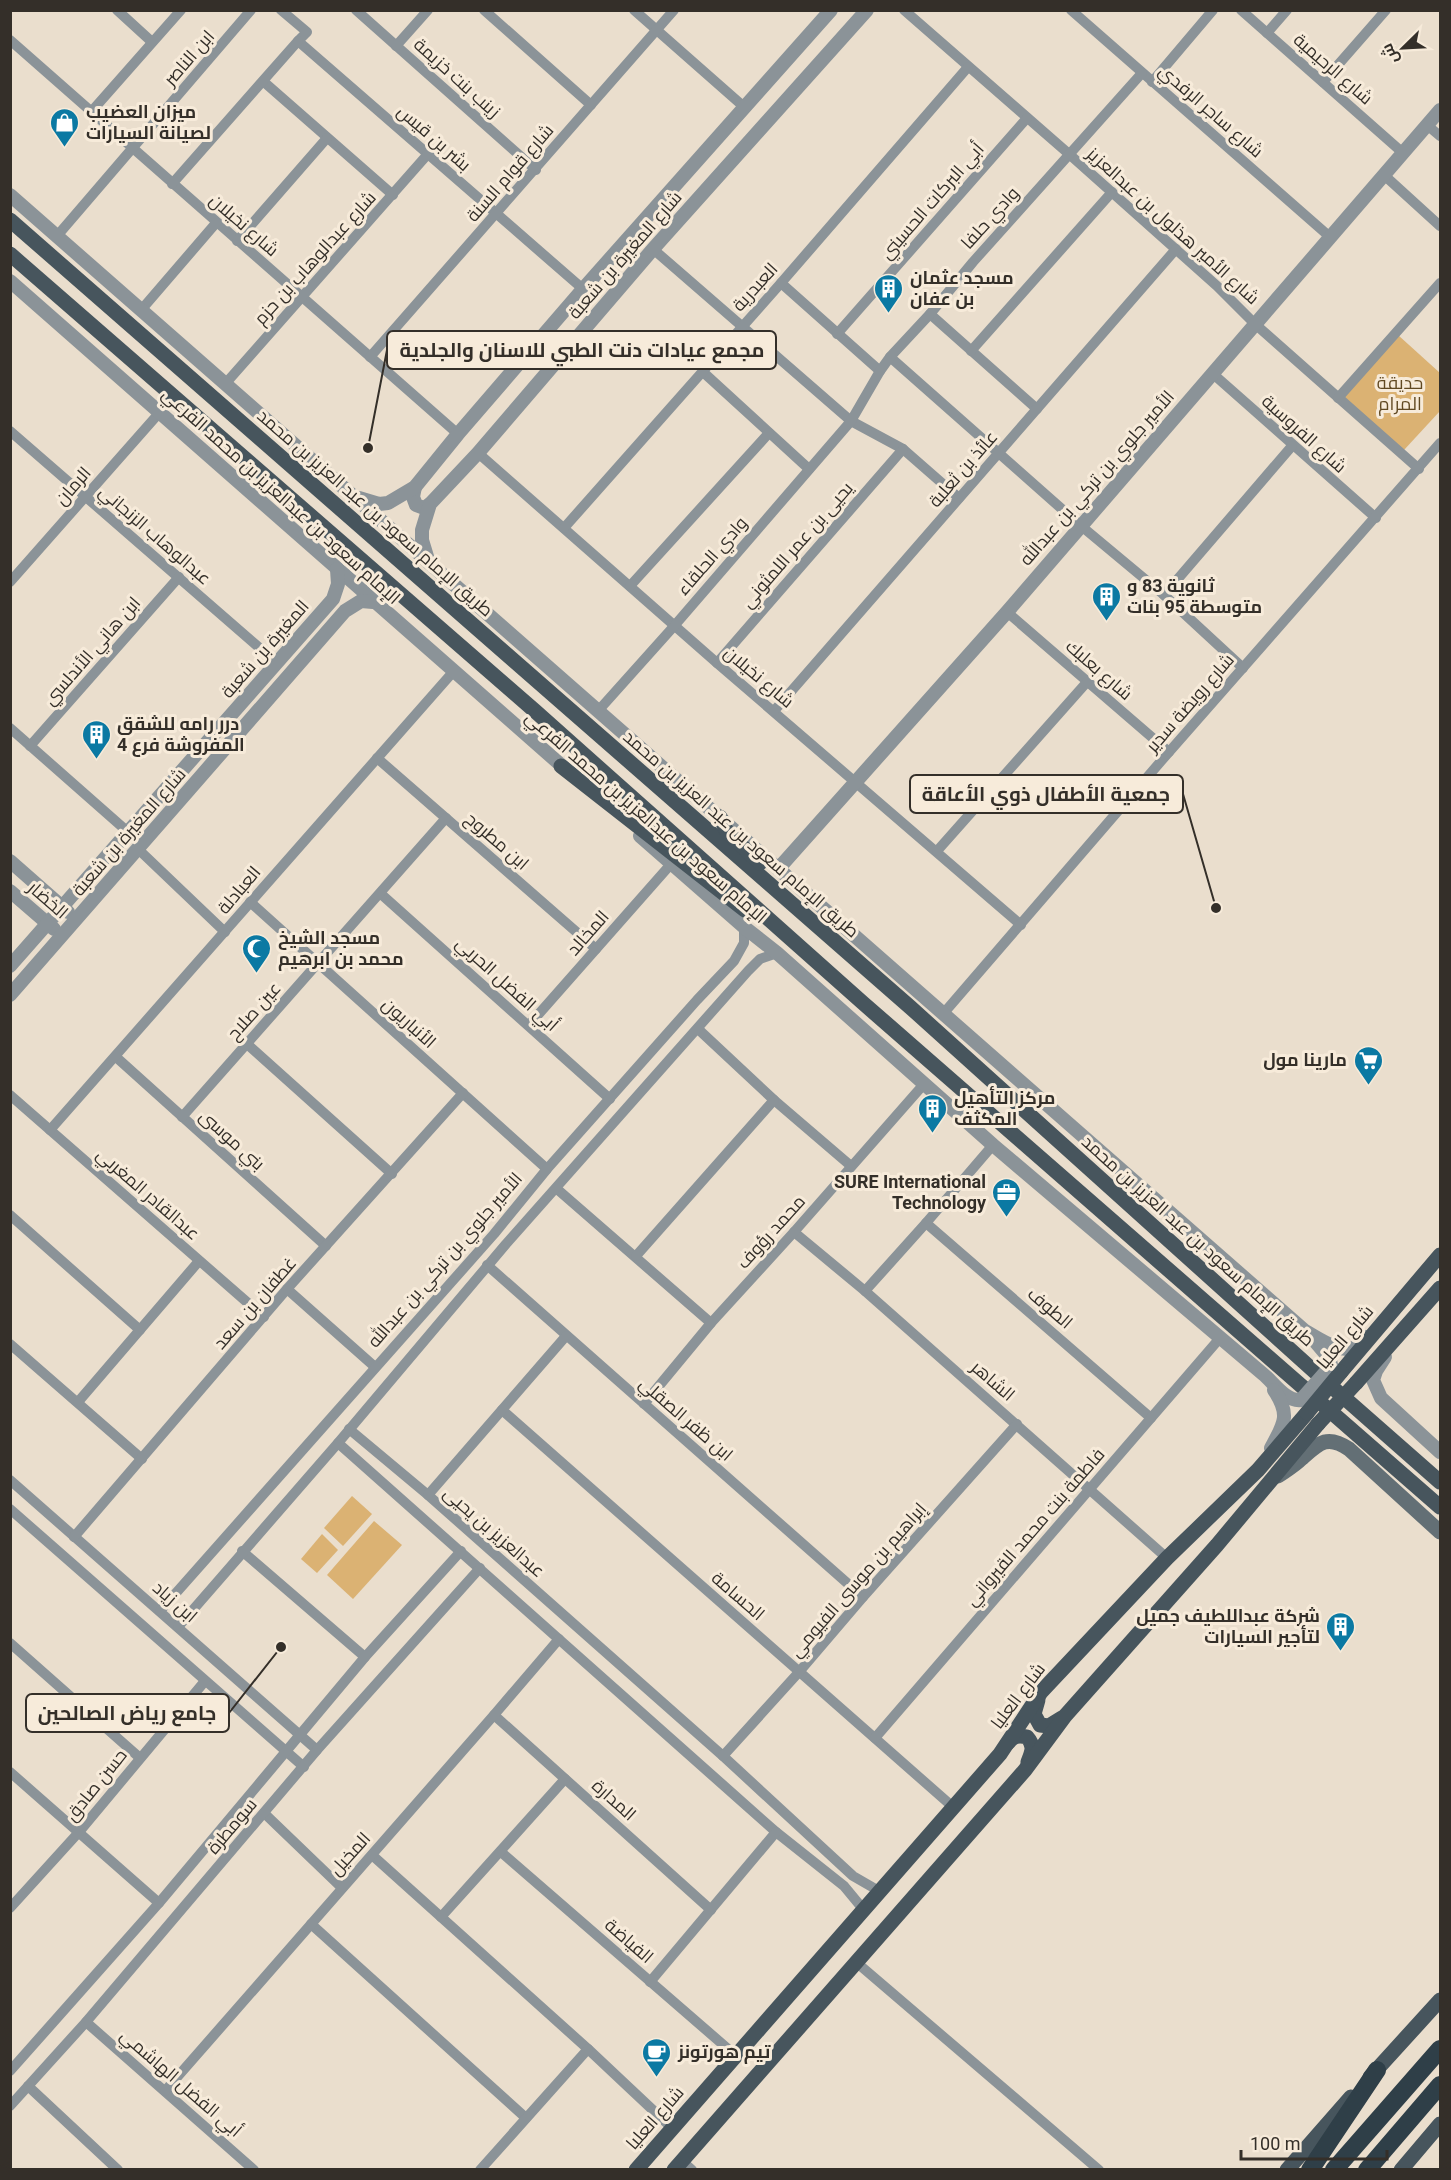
<svg xmlns="http://www.w3.org/2000/svg" width="1451" height="2180" font-family="Roboto,Cairo,sans-serif">
<style>
.garden{fill:#dbb273}
.lines{fill:none;stroke-linecap:round;stroke-linejoin:round}
.minor{stroke:#8b9398;stroke-width:10}
.tertiary{stroke:#8b9398;stroke-width:14}
.secondary{stroke:#636f75;stroke-width:15}
.primary{stroke:#47555d;stroke-width:15}
.motorway{stroke:#2f3f48;stroke-width:18}
.tertiary-bridge{stroke:#8b9398;stroke-width:14}
.primary-bridge{stroke:#47555d;stroke-width:15}
.labels{text-anchor:middle;stroke-width:6;stroke-linejoin:round;paint-order:stroke}
.street-label{font-size:18px;fill:#342f29;stroke:#f7ebda}
.poi-label{font-size:18px;font-weight:bold;fill:#342f29;stroke:#f7ebda;text-anchor:start}
.park-label{font-size:18px;fill:#614922;stroke:#f7ebda}
.leader{fill:none;stroke:#342f29;stroke-width:2}
.callout-dot{fill:#342f29;stroke:#f7ebda;stroke-width:2}
.callout{fill:#f7ebda;stroke:#342f29;stroke-width:2}
.callout-label{font-size:20px;text-anchor:middle;font-weight:bold;fill:#342f29}
</style>
<rect width="100%" height="100%" fill="#eadecd"/>
<g class="garden">
<path d="M1398,335l42,38v38l-36,39 -61,-52z"/>
<path d="M352,1496l20,18 -29,32 -19,-18z"/>
<path d="M374,1521l28,24 -49,54 -26,-24z"/>
<path d="M322,1534l16,16 -21,23 -16,-14z"/>
</g>
<g class="lines">
<g class="minor">
<path d="M117,10l35,32"/>
<path d="M281,10l26,22 -9,9 285,248"/>
<path d="M356,10l180,160"/>
<path d="M484,10l107,95"/>
<path d="M634,10l109,96"/>
<path d="M904,10l165,144 148,132 38,38 164,145"/>
<path d="M1071,10l259,227"/>
<path d="M1241,10l162,143"/>
<path d="M1267,33l20,-23"/>
<path d="M10,40l448,394"/>
<path d="M396,46l32,-36"/>
<path d="M264,82l129,113"/>
<path d="M1152,82l61,-72"/>
<path d="M1323,82l63,-72"/>
<path d="M91,112l90,-102"/>
<path d="M1427,125l13,11"/>
<path d="M1384,175l56,51"/>
<path d="M172,184l126,-143"/>
<path d="M57,236l194,-226"/>
<path d="M237,241l90,-103"/>
<path d="M653,249l198,172 52,28 56,49"/>
<path d="M781,283l99,88"/>
<path d="M142,309l74,-86"/>
<path d="M930,314l107,95"/>
<path d="M837,334l190,-216"/>
<path d="M971,351l141,-159"/>
<path d="M370,357l304,-347"/>
<path d="M890,357l190,168 84,70 79,73"/>
<path d="M703,372l106,97"/>
<path d="M1212,373l164,145"/>
<path d="M226,383l201,-228"/>
<path d="M1338,398l102,-115"/>
<path d="M10,431l267,232"/>
<path d="M478,453l239,210 304,262"/>
<path d="M564,528l217,-245 187,-216"/>
<path d="M10,582l150,-170"/>
<path d="M630,586l139,-153"/>
<path d="M1164,595l128,-149"/>
<path d="M1007,612l162,140"/>
<path d="M717,663l186,-214"/>
<path d="M598,711l77,-86 176,-204 29,-50 10,-14 40,-43 43,-52 169,-189"/>
<path d="M774,711l402,-462"/>
<path d="M10,728l118,104"/>
<path d="M30,746l149,-169"/>
<path d="M377,758l219,191"/>
<path d="M138,849l87,83"/>
<path d="M937,851l150,-169"/>
<path d="M381,894l229,205"/>
<path d="M250,902l297,267"/>
<path d="M943,1014l219,-254 278,-317"/>
<path d="M529,1025l142,-161"/>
<path d="M698,1029l76,71 77,66"/>
<path d="M247,1044l145,130"/>
<path d="M116,1057l210,189"/>
<path d="M10,1095l254,222"/>
<path d="M182,1117l264,-299"/>
<path d="M50,1130l403,-458"/>
<path d="M557,1189l154,134"/>
<path d="M10,1215l130,115"/>
<path d="M926,1223l225,195"/>
<path d="M794,1232l71,59 302,267"/>
<path d="M636,1256l138,-156"/>
<path d="M487,1265l376,332"/>
<path d="M287,1289l88,78"/>
<path d="M865,1291l61,-68 67,-78"/>
<path d="M10,1344l132,115"/>
<path d="M78,1402l121,-141"/>
<path d="M644,1404l67,-81 83,-91 130,-148"/>
<path d="M502,1410l451,397"/>
<path d="M349,1429l79,66 295,261 130,120 26,15"/>
<path d="M338,1443l438,389 68,54 19,23"/>
<path d="M10,1480l307,270"/>
<path d="M428,1495l138,-159"/>
<path d="M10,1509l294,258"/>
<path d="M74,1537l213,-248 176,-196"/>
<path d="M242,1551l123,106"/>
<path d="M160,1611l334,-377 53,-65 150,-169 37,-39 10,-18v-16"/>
<path d="M178,1627l160,-184 168,-199 242,-273 12,-12 17,-6"/>
<path d="M10,1643l130,115"/>
<path d="M494,1715l217,195"/>
<path d="M875,1738l345,-400"/>
<path d="M723,1756l76,-84 64,-75 154,-173"/>
<path d="M10,1772l149,131"/>
<path d="M264,1813l78,75"/>
<path d="M501,1852l234,203"/>
<path d="M372,1855l216,194 84,79"/>
<path d="M10,1908l69,-76 126,-151"/>
<path d="M441,1917l124,-138"/>
<path d="M311,1924l215,194"/>
<path d="M856,1962l243,208"/>
<path d="M650,1982l126,-150"/>
<path d="M86,2022l168,148"/>
<path d="M10,2071l149,-168 206,-246 96,-106"/>
<path d="M28,2086l90,84"/>
<path d="M165,2091l329,-376 65,-76"/>
<path d="M10,2106l76,-84 231,-272 163,-182"/>
<path d="M682,2161l10,9"/>
<path d="M480,2170l108,-121"/>
</g>
<g class="tertiary">
<path d="M10,195l1295,1136c13,7 36,24 50,16 4,-2 8,-7 11,-10"/>
<path d="M10,281l560,492"/>
<path d="M415,487l-2,10 3,8 8,3 6,-4"/>
<path d="M359,498l20,6 9,-1 27,-16 43,-53 125,-145 248,-279"/>
<path d="M429,563l-7,-23v-10l8,-26 48,-51 175,-204 214,-239"/>
<path d="M640,836l104,91 33,26 216,192 270,229c11,9 23,28 38,26"/>
<path d="M10,861l58,51"/>
<path d="M779,868l228,-256 433,-502"/>
<path d="M10,891l44,38"/>
<path d="M10,966l323,-367 5,-15 -1,-15"/>
<path d="M10,995l335,-384 16,-10 12,1"/>
<path d="M1313,1339l17,20 1,7"/>
<path d="M1385,1357l-9,14 -3,9 8,18 59,54"/>
<path d="M1271,1448c13,-24 20,-33 3,-58"/>
</g>
<path class="secondary" d="M1278,1476c7,-5 16,-10 23,-17 18,-16 26,-25 48,-10l91,83"/>
<g class="primary">
<path d="M10,220l900,787 405,365 125,110"/>
<path d="M10,254l525,457 328,292 577,504"/>
<path d="M561,766l184,144"/>
<path d="M720,817l7,15 33,31"/>
<path d="M1341,1372l99,-117"/>
<path d="M1356,1383l84,-95"/>
<path d="M1038,1700l-4,14 6,11 9,1 13,-8"/>
<path d="M1008,1743c5,-7 10,-8 19,-6 8,9 5,15 1,25"/>
<path d="M1370,2077l70,-77"/>
<path d="M636,2170l364,-416 41,-62 126,-134 91,-88 49,-57"/>
<path d="M674,2170l351,-400 40,-54 152,-171 101,-121"/>
<path d="M1287,2170l64,-73"/>
<path d="M1401,2170l39,-46"/>
</g>
<g class="motorway">
<path d="M1310,2170l67,-100"/>
<path d="M1334,2170l106,-121"/>
<path d="M1367,2170l73,-85"/>
</g>
<path class="tertiary-bridge" d="M1301,1400l30,-34"/>
<g class="primary-bridge">
<path d="M1307,1413l34,-41"/>
<path d="M1318,1424l38,-41"/>
</g>
</g>
<defs>
<symbol id="shop-pin" viewBox="-11 -11 22 30"><path d="M0 17L-7.5 6A9.5 9.5 0 1 1 7.5 6Z" fill="#0b79a3" stroke="#f7ebda"/><path d="M-5-2.5h2.3a2.7 3.5 0 0 1 5.4 0H5L5.5 6h-11ZM-1.5-2.5h3a1.5 2.3 0 0 0-3 0Z" fill="#fff"/></symbol>
<symbol id="building-pin" viewBox="-11 -11 22 30"><path d="M0 17L-7.5 6A9.5 9.5 0 1 1 7.5 6Z" fill="#0b79a3" stroke="#f7ebda"/><path d="M-4-6H4V6H1V3H-1V6H-4ZM-2.5-4.3h1.7v1.8h-1.7ZM.8-4.3h1.7v1.8H.8ZM-2.5-1h1.7V.8h-1.7ZM.8-1h1.7V.8H.8Z" fill="#fff"/></symbol>
<symbol id="mosque-pin" viewBox="-11 -11 22 30"><path d="M0 17L-7.5 6A9.5 9.5 0 1 1 7.5 6Z" fill="#0b79a3" stroke="#f7ebda"/><path d="M3.5-4.9A6 6 0 1 0 3.5 4.9A5 5 0 1 1 3.5-4.9Z" fill="#fff"/></symbol>
<symbol id="supermarket-pin" viewBox="-11 -11 22 30"><path d="M0 17L-7.5 6A9.5 9.5 0 1 1 7.5 6Z" fill="#0b79a3" stroke="#f7ebda"/><path d="M-6-5.5h2.5l.6 2H6L4.5 2H-2.5L-4.4-4H-6ZM-1.5 3.2a1.3 1.3 0 1 0 .1 0ZM3 3.2a1.3 1.3 0 1 0 .1 0Z" fill="#fff"/></symbol>
<symbol id="office-pin" viewBox="-11 -11 22 30"><path d="M0 17L-7.5 6A9.5 9.5 0 1 1 7.5 6Z" fill="#0b79a3" stroke="#f7ebda"/><path d="M-6-3h4V-5.5h4V-3h4V5H-6ZM-1-4.5V-3h2v-1.5ZM-6 0V1H6V0Z" fill="#fff"/></symbol>
<symbol id="cafe-pin" viewBox="-11 -11 22 30"><path d="M0 17L-7.5 6A9.5 9.5 0 1 1 7.5 6Z" fill="#0b79a3" stroke="#f7ebda"/><path d="M-5.5-4.5H6V0H3Q3 3.5 0 3.5H-2.5Q-5.5 3.5-5.5 0ZM3-3.2v2h1.7v-2ZM-6 4.5H4V6H-6Z" fill="#fff"/></symbol>
</defs>
<g fill-rule="evenodd">
<use href="#shop-pin" x="48" y="106" width="33" height="45"/>
<use href="#building-pin" x="872" y="272" width="33" height="45"/>
<use href="#building-pin" x="1090" y="580" width="33" height="45"/>
<use href="#building-pin" x="80" y="718" width="33" height="45"/>
<use href="#mosque-pin" x="240" y="932" width="33" height="45"/>
<use href="#supermarket-pin" x="1352" y="1044" width="33" height="45"/>
<use href="#building-pin" x="916" y="1092" width="33" height="45"/>
<use href="#office-pin" x="990" y="1176" width="33" height="45"/>
<use href="#building-pin" x="1324" y="1610" width="33" height="45"/>
<use href="#cafe-pin" x="640" y="2036" width="33" height="45"/>
</g>
<g class="labels">
<g class="street-label">
<text transform="translate(189 58) rotate(-49)" y="6">ابن الناصر</text>
<text transform="translate(1333 69) rotate(41)" y="6">شارع الرحيمية</text>
<text transform="translate(457 78) rotate(42)" y="6">زينب بنت خزيمة</text>
<text transform="translate(1211 111) rotate(41)" y="6">شارع ساجر الرفدي</text>
<text transform="translate(434 138) rotate(41)" y="6">بشر بن قيس</text>
<text transform="translate(510 173) rotate(-49)" y="6">شارع قوام السنة</text>
<text transform="translate(932 201) rotate(-49)" y="6">أبي البركات الحسيني</text>
<text transform="translate(990 218) rotate(-48)" y="6">وادي حلفا</text>
<text transform="translate(244 225) rotate(41)" y="6">شارع نخيلان</text>
<text transform="translate(1173 226) rotate(42)" y="6">شارع الأمير هذلول بن عبدالعزيز</text>
<text transform="translate(625 255) rotate(-49)" y="6">شارع المغيرة بن شعبة</text>
<text transform="translate(315 258) rotate(-48)" y="6">شارع عبدالوهاب بن حزم</text>
<text transform="translate(755 287) rotate(-48)" y="6">العبدرية</text>
<text transform="translate(1304 434) rotate(42)" y="6">شارع الفروسية</text>
<text transform="translate(963 469) rotate(-49)" y="6">عائذ بن ثعلبة</text>
<text transform="translate(1097 478) rotate(-49)" y="6">الأمير جلوي بن تركي بن عبدالله</text>
<text transform="translate(73 486) rotate(-49)" y="6">الرمان</text>
<text transform="translate(281 496) rotate(42)" y="6">الإمام سعود بن عبدالعزيز بن محمد الفرعي</text>
<text transform="translate(375 513) rotate(41)" y="6">طريق الإمام سعود بن عبد العزيز بن محمد</text>
<text transform="translate(155 535) rotate(41)" y="6">عبدالوهاب الزنجاني</text>
<text transform="translate(797 545) rotate(-49)" y="6">يحيى بن عمر اللمثوني</text>
<text transform="translate(712 556) rotate(-49)" y="6">وادي الحلقاء</text>
<text transform="translate(265 649) rotate(-49)" y="6">المغيرة بن شعبة</text>
<text transform="translate(92 651) rotate(-49)" y="6">ابن هاني الأندلسي</text>
<text transform="translate(1099 670) rotate(41)" y="6">شارع بعلبك</text>
<text transform="translate(759 677) rotate(40)" y="6">شارع نخيلان</text>
<text transform="translate(1190 703) rotate(-49)" y="6">شارع رويضة سدير</text>
<text transform="translate(646 817) rotate(41)" y="6">الإمام سعود بن عبدالعزيز بن محمد الفرعي</text>
<text transform="translate(129 832) rotate(-49)" y="6">شارع المغيرة بن شعبة</text>
<text transform="translate(741 834) rotate(41)" y="6">طريق الإمام سعود بن عبد العزيز بن محمد</text>
<text transform="translate(497 841) rotate(41)" y="6">ابن مطروح</text>
<text transform="translate(239 890) rotate(-50)" y="6">العبادلة</text>
<text transform="translate(48 900) rotate(41)" y="6">الخضار</text>
<text transform="translate(588 933) rotate(-49)" y="6">المخالد</text>
<text transform="translate(507 984) rotate(42)" y="6">أبي الفضل الحربي</text>
<text transform="translate(254 1011) rotate(-48)" y="6">عين صلاح</text>
<text transform="translate(409 1023) rotate(42)" y="6">الأنباريون</text>
<text transform="translate(232 1140) rotate(42)" y="6">بني موسى</text>
<text transform="translate(148 1194) rotate(41)" y="6">عبدالقادر المغربي</text>
<text transform="translate(771 1232) rotate(-48)" y="6">محمد رؤوف</text>
<text transform="translate(1198 1241) rotate(42)" y="6">طريق الإمام سعود بن عبد العزيز بن محمد</text>
<text transform="translate(445 1260) rotate(-49)" y="6">الأمير جلوي بن تركي بن عبدالله</text>
<text transform="translate(255 1303) rotate(-49)" y="6">غطفان بن سعد</text>
<text transform="translate(1050 1308) rotate(41)" y="6">الطوف</text>
<text transform="translate(1345 1337) rotate(-50)" y="6">شارع العليا</text>
<text transform="translate(993 1381) rotate(41)" y="6">الشاهر</text>
<text transform="translate(686 1419) rotate(41)" y="6">ابن ظفر الصقلي</text>
<text transform="translate(1035 1527) rotate(-49)" y="6">فاطمة بنت محمد القيرواني</text>
<text transform="translate(494 1532) rotate(41)" y="6">عبدالعزيز بن يحيى</text>
<text transform="translate(858 1580) rotate(-49)" y="6">إبراهيم بن موسى الفيومي</text>
<text transform="translate(738 1596) rotate(41)" y="6">الحسامة</text>
<text transform="translate(175 1602) rotate(41)" y="6">ابن زياد</text>
<text transform="translate(1018 1696) rotate(-53)" y="6">شارع العليا</text>
<text transform="translate(96 1785) rotate(-51)" y="6">حسن صادق</text>
<text transform="translate(614 1800) rotate(42)" y="6">المدارة</text>
<text transform="translate(232 1826) rotate(-50)" y="6">سومطرة</text>
<text transform="translate(350 1854) rotate(-48)" y="6">المخيل</text>
<text transform="translate(629 1941) rotate(41)" y="6">الفياضة</text>
<text transform="translate(181 2083) rotate(41)" y="6">أبي الفضل الهاشمي</text>
<text transform="translate(655 2118) rotate(-49)" y="6">شارع العليا</text>
</g>
<g class="poi-label">
<text x="86" y="118">ميزان العضيب<tspan x="86" dy="21">لصيانة السيارات</tspan></text>
<text x="910" y="284">مسجد عثمان<tspan x="910" dy="21">بن عفان</tspan></text>
<text x="1127" y="592">ثانوية 83 و<tspan x="1127" dy="21">متوسطة 95 بنات</tspan></text>
<text x="117" y="730">درر رامه للشقق<tspan x="117" dy="21">المفروشة فرع 4</tspan></text>
<text x="278" y="944">مسجد الشيخ<tspan x="278" dy="21">محمد بن ابرهيم</tspan></text>
<text x="1347" y="1066" text-anchor="end">مارينا مول</text>
<text x="954" y="1104">مركز التأهيل<tspan x="954" dy="21">المكثف</tspan></text>
<text x="986" y="1188" text-anchor="end">SURE International<tspan x="986" dy="21">Technology</tspan></text>
<text x="1320" y="1622" text-anchor="end">شركة عبداللطيف جميل<tspan x="1320" dy="21">لتأجير السيارات</tspan></text>
<text x="678" y="2058">تيم هورتونز</text>
</g>
<g class="park-label">
<text x="1400" y="389">حديقة<tspan x="1400" dy="21">المرام</tspan></text>
</g>
</g>
<path class="leader" d="M368 448L387 350M1216 908L1183 794M281 1647L229 1713"/>
<g class="callout-dot">
<circle cx="368" cy="448" r="6"/>
<circle cx="1216" cy="908" r="6"/>
<circle cx="281" cy="1647" r="6"/>
</g>
<g class="callout">
<rect x="387" y="331" width="389" height="38" rx="6"/>
<rect x="910" y="775" width="273" height="38" rx="6"/>
<rect x="26" y="1694" width="203" height="38" rx="6"/>
</g>
<g class="callout-label">
<text x="582" y="357">مجمع عيادات دنت الطبي للاسنان والجلدية</text>
<text x="1046" y="801">جمعية الأطفال ذوي الأعاقة</text>
<text x="127" y="1720">جامع رياض الصالحين</text>
</g>
<rect width="1451" height="2180" fill="none" stroke="#342f29" stroke-width="24"/>
<g transform="translate(1403 48) rotate(246)" stroke="#f7ebda" stroke-width="4.5" paint-order="stroke">
<path d="M0-4.5L10 22L0 15L-10 22Z" fill="#342f29"/>
<text y="-9" font-size="16" font-weight="bold" text-anchor="middle" fill="#342f29">ش</text>
</g>
<path d="M1241 2150v9h146v-9" fill="none" stroke="#342f29" stroke-width="3"/>
<text x="1250" y="2150" font-size="18" fill="#342f29" stroke="#f7ebda" stroke-width="4.5" paint-order="stroke">100 m</text>
</svg>
